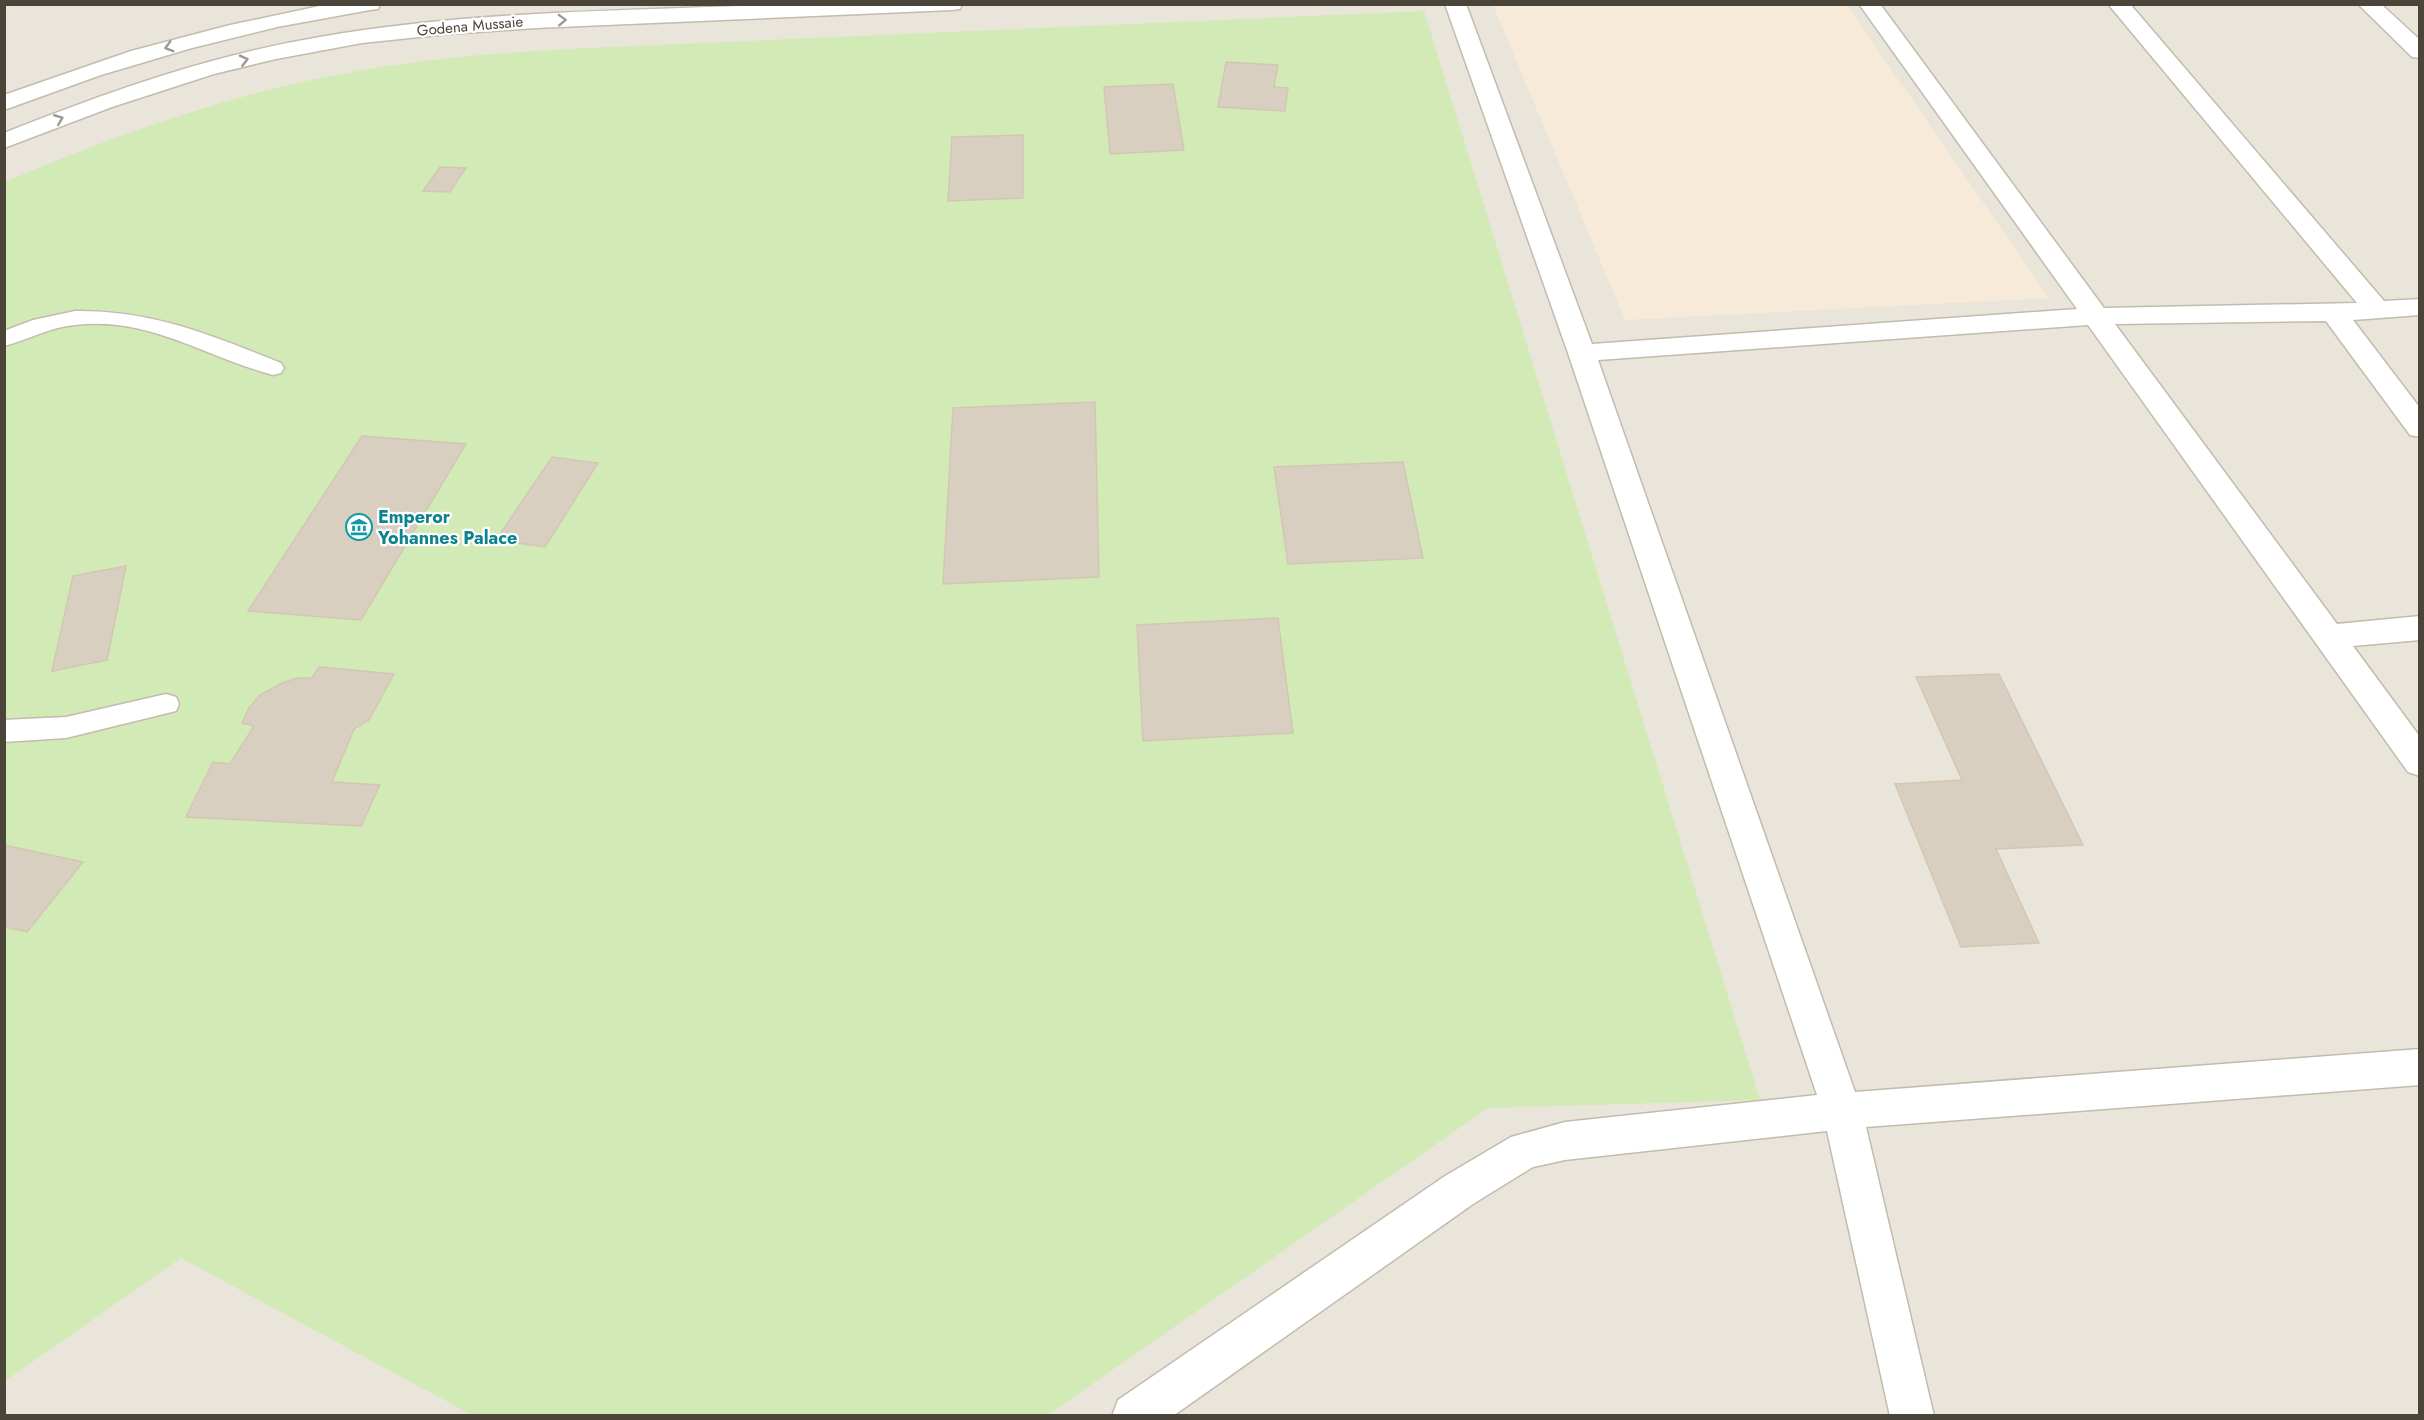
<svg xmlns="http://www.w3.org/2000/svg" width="2424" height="1420" font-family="Jost,sans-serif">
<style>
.residential{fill:#eae5da}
.commercial{fill:#f7ead8}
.green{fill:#d2eab5}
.building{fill:#d8cfc1;stroke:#d3c7b4;stroke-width:1.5}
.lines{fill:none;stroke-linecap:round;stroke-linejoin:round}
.service-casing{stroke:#c2bbae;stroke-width:3}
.minor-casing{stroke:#c2bbae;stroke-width:3}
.tertiary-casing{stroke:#c2bbae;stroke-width:3}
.service{fill:#fff;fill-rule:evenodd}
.minor{fill:#fff;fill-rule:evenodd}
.tertiary{fill:#fff;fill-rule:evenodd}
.oneway{stroke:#9c9892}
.labels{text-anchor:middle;stroke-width:4.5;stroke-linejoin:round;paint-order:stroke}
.far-street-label{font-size:15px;fill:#4b4439;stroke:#fff}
.culture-label{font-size:18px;font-weight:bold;fill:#0d838f;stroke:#fff;text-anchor:start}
</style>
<rect width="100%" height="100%" fill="#f6f3ec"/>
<rect class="residential" x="5" y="5" width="2414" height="1410"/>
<path class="commercial" d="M1493,5h354l202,293 -424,22z"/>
<path class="green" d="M1424,11l336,1089 -272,8 -440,307h-576l-291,-157 -176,123v-1199c114,-49 231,-90 353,-111 76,-14 154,-19 230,-23z"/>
<g class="building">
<path d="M1226,62l52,3 -4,22 14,1 -3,23 -67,-4z"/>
<path d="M1173,84l11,66 -74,4 -6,-67z"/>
<path d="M1023,135v63l-75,3 4,-64z"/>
<path d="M440,167l26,1 -16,24 -27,-1z"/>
<path d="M1095,402l4,175 -156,7 10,-176z"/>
<path d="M362,436l104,8 -105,176 -113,-9z"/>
<path d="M552,457l46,6 -53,84 -49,-7z"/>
<path d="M1403,462l20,96 -135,6 -14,-97z"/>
<path d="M126,566l-19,94 -55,11 21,-95z"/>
<path d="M1278,618l15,115 -150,8 -6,-116z"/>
<path d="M319,667l75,7 -25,46 -15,9 -22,53 48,3 -19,41 -175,-9 27,-55 17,2 24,-38 -12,-3 7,-15 11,-13 22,-12 15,-5h15z"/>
<path d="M1999,674l84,171 -87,4 43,94 -78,4 -66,-163 67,-4 -46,-103z"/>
<path d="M4,845l79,17 -56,70 -23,-5z"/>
</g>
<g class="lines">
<defs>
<g id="service">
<path d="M75,311c77,-1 136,24 206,52l3,5 -3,5 -8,2c-68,-18 -124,-59 -198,-50 -25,2 -47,15 -71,21v-15l29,-11z"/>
<path d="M166,694l10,3 3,7 -3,7 -110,27 -62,4v-22l62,-3z"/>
</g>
<g id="minor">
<path d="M1445,4h21l126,340 485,-35 -218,-305h21l224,304 253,-5 -249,-299h22l254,297 36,-2v16l-67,5 67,88v29l-10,-2 -84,-114 -211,3 222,300 83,-8v24l-67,6 67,91v39l-12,-4 -320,-447 -490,35 257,732 565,-43v36l-554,42 68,289h-44l-63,-285 -262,29 -32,7 -60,37 -300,212h-61l6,-16 327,-224 66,-39 54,-15 252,-27 -249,-742z"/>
<path d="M2358,4h23l39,36v18l-8,-1z"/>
</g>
<g id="tertiary">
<path d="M380,4l-2,5 -8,1 -93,17 -85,21 -91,27 -97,35v-15l127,-44 99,-26 99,-21z"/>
<path d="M789,4h173l-2,5 -8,1 -416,18 -88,6 -86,9 -86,16 -62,15 -102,33 -108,41v-15c103,-41 207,-78 316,-96 155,-27 313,-26 469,-33z"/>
</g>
</defs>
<use href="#service" class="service-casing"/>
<use href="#minor" class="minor-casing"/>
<use href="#tertiary" class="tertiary-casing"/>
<use href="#service" class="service"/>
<use href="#minor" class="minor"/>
<use href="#tertiary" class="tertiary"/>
</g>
<defs><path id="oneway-chevron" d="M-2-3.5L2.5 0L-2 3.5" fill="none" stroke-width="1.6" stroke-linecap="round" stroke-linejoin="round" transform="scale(1.5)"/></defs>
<g class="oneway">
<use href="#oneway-chevron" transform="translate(562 20) rotate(-2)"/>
<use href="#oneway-chevron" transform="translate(169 47) rotate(164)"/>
<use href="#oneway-chevron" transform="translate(244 60) rotate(-14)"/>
<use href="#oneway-chevron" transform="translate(59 119) rotate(-22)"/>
</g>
<defs>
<symbol id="museum-ring" viewBox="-11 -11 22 22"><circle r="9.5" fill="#fff" stroke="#0f9aa8" stroke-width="1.5"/><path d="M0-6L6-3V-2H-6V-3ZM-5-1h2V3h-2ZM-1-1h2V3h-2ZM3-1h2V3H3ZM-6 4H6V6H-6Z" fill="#0f9aa8"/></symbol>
</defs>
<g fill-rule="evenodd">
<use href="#museum-ring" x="344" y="512" width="30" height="30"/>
</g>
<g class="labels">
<g class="far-street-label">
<text transform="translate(470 26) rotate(-5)" y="5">Godena Mussaie</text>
</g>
<g class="culture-label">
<text x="378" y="523">Emperor<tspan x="378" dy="21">Yohannes Palace</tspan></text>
</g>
</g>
<rect width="2424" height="1420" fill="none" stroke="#4b4439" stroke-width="12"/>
</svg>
